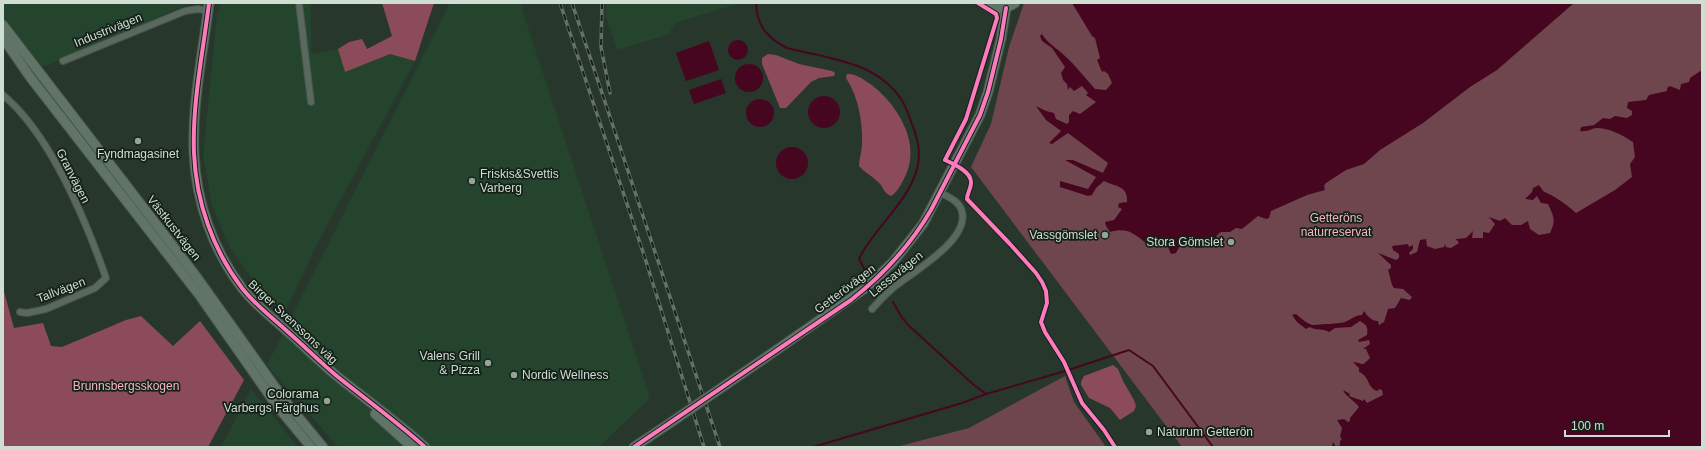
<svg xmlns="http://www.w3.org/2000/svg" width="1705" height="450" font-family="Arial,sans-serif">
<style>
.built{fill:#24442e}
.green{fill:#70464e}
.forest{fill:#8b4b5a}
.water{fill:#47061f}
.lines{fill:none;stroke-linecap:round;stroke-linejoin:round}
.stream{stroke:#47061f;stroke-width:2}
.street-casing{stroke:#47534b;stroke-width:8}
.secondary-casing{stroke:#47534b;stroke-width:11}
.street{stroke:#59695e;stroke-width:6}
.secondary{stroke:#607467;stroke-width:9}
.rail-casing{stroke:#637268;stroke-width:3.5}
.rail{stroke:#152118;stroke-width:2;stroke-dasharray:6;stroke-linecap:butt}
.secondary-bridge-casing{stroke:#47534b;stroke-width:11;stroke-linecap:butt}
.secondary-bridge{stroke:#607467;stroke-width:9}
.cycleway-casing{stroke:#152118;stroke-width:6}
.cycleway{stroke:#fd7abc;stroke-width:4}
.poi-dot{fill:#94a498;stroke:#152118;stroke-width:1.5}
.labels{text-anchor:middle;stroke-width:3.5;stroke-linejoin:round;paint-order:stroke}
.street-label{font-size:12px;fill:#ceded2;stroke:#152118}
.poi-label{font-size:12px;fill:#ceded2;stroke:#152118;text-anchor:end}
.park-label{font-size:12px;fill:#f8b4c2;stroke:#152118}
</style>
<rect width="100%" height="100%" fill="#27372c"/>
<g class="built">
<path d="M3,3h188l-148,64 -40,-49z"/>
<path d="M221,3h90v51l27,-5 7,22 45,-17 25,7 -98,183 -32,68 -28,-27 -27,-37 -18,-43 -9,-50 14,-141z"/>
<path d="M450,3h70l130,395 -51,49h-261l-71,-82z"/>
<path d="M607,3h133l-65,20 -6,11 -52,16 -12,-37z"/>
<path d="M251,389l47,58h-77z"/>
</g>
<g class="green">
<path d="M1024,3h678v444h-520l-211,-280 20,-43 18,-77z"/>
<path d="M1065,376l9,26 32,45h-210l73,-19z"/>
</g>
<g class="forest">
<path d="M382,3h52l-19,58 -25,-7 -45,18 -7,-23 11,-7 13,-3 5,10 25,-13z"/>
<path d="M768,54l8,1 23,9 33,7 3,2 -1,3 -15,2 -8,4 -25,26h-6l-18,-44v-6z"/>
<path d="M847,74c8,-1 16,5 22,9 29,21 54,62 35,96 -4,7 -7,13 -13,17 -7,-3 -7,-7 -11,-12 -6,-7 -15,-11 -21,-18 0,-8 3,-15 3,-22 1,-22 -4,-48 -16,-66z"/>
<path d="M3,288l11,40 29,-5 8,23 11,1 64,-27 15,-4 32,30 27,-25 44,59 -36,67h-205z"/>
<path d="M1113,365l5,4 5,12 11,19 2,6 -2,5 -14,9 -10,-12 -21,-10 -8,-13v-3l3,-6z"/>
</g>
<g class="water">
<path d="M1072,3h502l-77,67 -27,17 -47,36 -43,27 -16,14 -18,6 -20,13 -2,3 1,4 -18,5 -36,16 -2,7 -3,1 -8,-3 -16,13 -6,-1 -6,4h-9l-4,3 -2,7c-15,-4 -32,-6 -39,11l-5,1 -3,-7 -9,-4 -3,2h-8c-13,-11 -20,-18 -38,-13l-4,-6 -1,-4 9,-2 8,-11 -4,-2 1,-4 8,-1c1,-16 -10,-15 -23,-21l-8,7 -4,7 -4,1 -28,-9v-6l28,8 8,-12 -31,-17h8l30,13 5,-10 -40,-30 -16,11 -3,-1 12,-12 -15,-11 -10,-14 10,5 8,2 2,6 11,5 2,-2v-7l4,-4 7,3 16,-12 -10,-7 2,-2 -6,-7 -8,5 -4,-4 -2,3 -1,-6 -4,-4 -2,-7 4,-6 -13,-19 -10,-7 -2,-5 2,-2c6,10 15,14 23,22 11,10 20,22 30,33l11,1 6,-7 -4,-9 -4,-3 -2,1 -5,-12 3,-2 -5,-20 -3,-2z"/>
<circle cx="738" cy="50" r="10"/>
<path d="M709,41l10,29 -33,11 -10,-28z"/>
<circle cx="749" cy="78" r="14"/>
<path d="M1702,70v377h-370l1,-5 3,5 4,-2v-4l2,-2 -2,-2 2,-9 -5,-8 7,-1 4,3 2,-1v-3l9,-11c-5,-7 -13,-10 -16,-17l7,4 -1,2 14,5 1,-2 3,4 16,-8 -1,-5 -3,-1 -1,2c-11,-2 -8,-15 -19,-19v-4l-6,-6c12,1 7,6 17,-4l-4,-9h-3l7,-5 -1,-4 -10,2 -1,-2 9,-5c1,-8 0,-10 -7,-14l-9,6 -16,1 -6,4c-7,-4 -12,-1 -19,-5l-4,2 -9,-7 -5,-7 4,-1c5,4 10,9 16,11 2,0 31,-2 33,-3 7,-3 10,-7 17,-7l2,-4c3,5 8,10 14,10l1,4 5,-3 4,-13 7,-1 6,-10 9,2 2,-3 -9,-8 -9,-1c-3,-3 -4,-13 -6,-18l3,-2v-3l-13,-12 18,7 3,-2v-4l-6,-4 -1,-4 16,-2 1,3 4,-2v4l-4,4 1,2 7,-3 3,-12 6,-1 1,7 8,3 9,-2 1,-3 1,3 5,1 8,-5 -3,-4 10,-1 7,-7 -1,7h11v-6l6,1 6,-9 -6,-7 11,4 5,-3 7,7h9l7,-4 2,8 9,6 11,-2c6,-13 4,-16 -2,-29l-7,-1 -4,-7 -4,4 -8,-1 7,-7 1,-4 6,-3 5,7c8,2 26,15 32,21l39,-23 17,-13 -2,-13 5,-7 -2,-15c-11,-7 -23,-14 -37,-14 -6,1 -8,4 -16,3l1,-4 13,-2 9,-7 7,1 5,-3 12,2 5,-3v-4l-5,-3 1,-6 18,-2 3,-5 18,-4v-3l3,-2 10,4 1,-6 8,-2 1,-4z"/>
<path d="M721,79l5,14 -32,11 -5,-14z"/>
<circle cx="824" cy="112" r="16"/>
<circle cx="760" cy="113" r="14"/>
<circle cx="792" cy="163" r="16"/>
</g>
<g class="lines">
<g class="stream">
<path d="M756,3c1,23 11,35 31,45 39,10 89,13 114,51 5,7 8,17 11,25 8,20 10,36 1,56 -12,27 -36,47 -51,73l-3,6 6,11"/>
<path d="M893,302l8,14 7,9 66,60 12,9 76,-22 67,-22 24,16 60,81"/>
<path d="M813,447l149,-44 24,-9"/>
</g>
<defs>
<g id="street">
<path d="M299,3l12,99"/>
<path d="M63,61l122,-50 13,-2 11,2"/>
<path d="M3,95c47,39 83,126 103,183l-11,10 -49,21 -19,4 -7,-1"/>
<path d="M872,309c7,-8 14,-15 22,-22 19,-15 75,-47 68,-75 -2,-11 -14,-15 -23,-20"/>
</g>
<g id="secondary">
<path d="M209,3c-6,50 -17,100 -15,150 2,49 19,97 48,135 13,17 31,30 46,44 17,15 33,31 50,45 29,23 59,45 87,70"/>
<path d="M984,3c10,8 21,7 31,0"/>
<path d="M3,25l193,251 89,125 38,46"/>
<path d="M3,38l27,39 170,219 77,110 34,41"/>
<path d="M778,349l89,-62 26,-25 30,-38 57,-109 8,-23 13,-53 5,-31"/>
<path d="M375,414l37,33"/>
<path d="M634,447l39,-26"/>
</g>
</defs>
<use href="#street" class="street-casing"/>
<use href="#secondary" class="secondary-casing"/>
<use href="#street" class="street"/>
<use href="#secondary" class="secondary"/>
<defs>
<g id="rail">
<path d="M560,3l84,252 60,192"/>
<path d="M572,3l148,444"/>
<path d="M602,3l-1,44 9,46"/>
</g>
</defs>
<use href="#rail" class="rail-casing"/>
<use href="#rail" class="rail"/>
<defs>
<path id="secondary-bridge" d="M673,421l105,-72"/>
</defs>
<use href="#secondary-bridge" class="secondary-bridge-casing"/>
<use href="#secondary-bridge" class="secondary-bridge"/>
<defs>
<g id="cycleway">
<path d="M209,3c-6,50 -17,100 -15,150 2,49 19,97 48,135 13,17 31,30 46,44 17,15 33,31 50,45 29,23 59,45 87,70"/>
<path d="M978,3l18,11 1,4 -31,101 -21,41c9,4 27,12 26,23 0,6 -4,10 -4,16l43,45 26,29 6,9 4,9 1,12 -6,19 4,10 19,30 18,41 22,27 11,17"/>
<path d="M634,447l217,-147c32,-25 59,-54 80,-90l49,-95 8,-23 13,-53 5,-31"/>
</g>
</defs>
<use href="#cycleway" class="cycleway-casing"/>
<use href="#cycleway" class="cycleway"/>
</g>
<g class="poi-dot">
<circle cx="138" cy="141" r="4"/>
<circle cx="472" cy="181" r="4"/>
<circle cx="1105" cy="235" r="4"/>
<circle cx="1231" cy="242" r="4"/>
<circle cx="488" cy="363" r="4"/>
<circle cx="514" cy="375" r="4"/>
<circle cx="327" cy="401" r="4"/>
<circle cx="1149" cy="432" r="4"/>
</g>
<g class="labels">
<g class="street-label">
<text transform="translate(108 30) rotate(-22)" y="4">Industrivägen</text>
<text transform="translate(73 176) rotate(63)" y="4">Granvägen</text>
<text transform="translate(174 228) rotate(52)" y="4">Västkustvägen</text>
<text transform="translate(896 274) rotate(-39)" y="4">Lassavägen</text>
<text transform="translate(845 289) rotate(-37)" y="4">Getterövägen</text>
<text transform="translate(61 290) rotate(-21)" y="4">Tallvägen</text>
<text transform="translate(293 322) rotate(43)" y="4">Birger Svenssons väg</text>
</g>
<g class="poi-label">
<text x="138" y="158" text-anchor="middle">Fyndmagasinet</text>
<text x="480" y="178" text-anchor="start">Friskis&amp;Svettis<tspan x="480" dy="14">Varberg</tspan></text>
<text x="1097" y="239">Vassgömslet</text>
<text x="1223" y="246">Stora Gömslet</text>
<text x="480" y="360">Valens Grill<tspan x="480" dy="14">&amp; Pizza</tspan></text>
<text x="522" y="379" text-anchor="start">Nordic Wellness</text>
<text x="319" y="398">Colorama<tspan x="319" dy="14">Varbergs Färghus</tspan></text>
<text x="1157" y="436" text-anchor="start">Naturum Getterön</text>
</g>
<g class="park-label">
<text x="1336" y="222">Getteröns<tspan x="1336" dy="14">naturreservat</tspan></text>
<text x="126" y="390">Brunnsbergsskogen</text>
</g>
</g>
<rect width="1705" height="450" fill="none" stroke="#ceded2" stroke-width="8"/>
<path d="M1565 430v6h104v-6" fill="none" stroke="#ceded2" stroke-width="2"/>
<text x="1571" y="430" font-size="12" fill="#ceded2" stroke="#152118" stroke-width="3" paint-order="stroke">100 m</text>
</svg>
